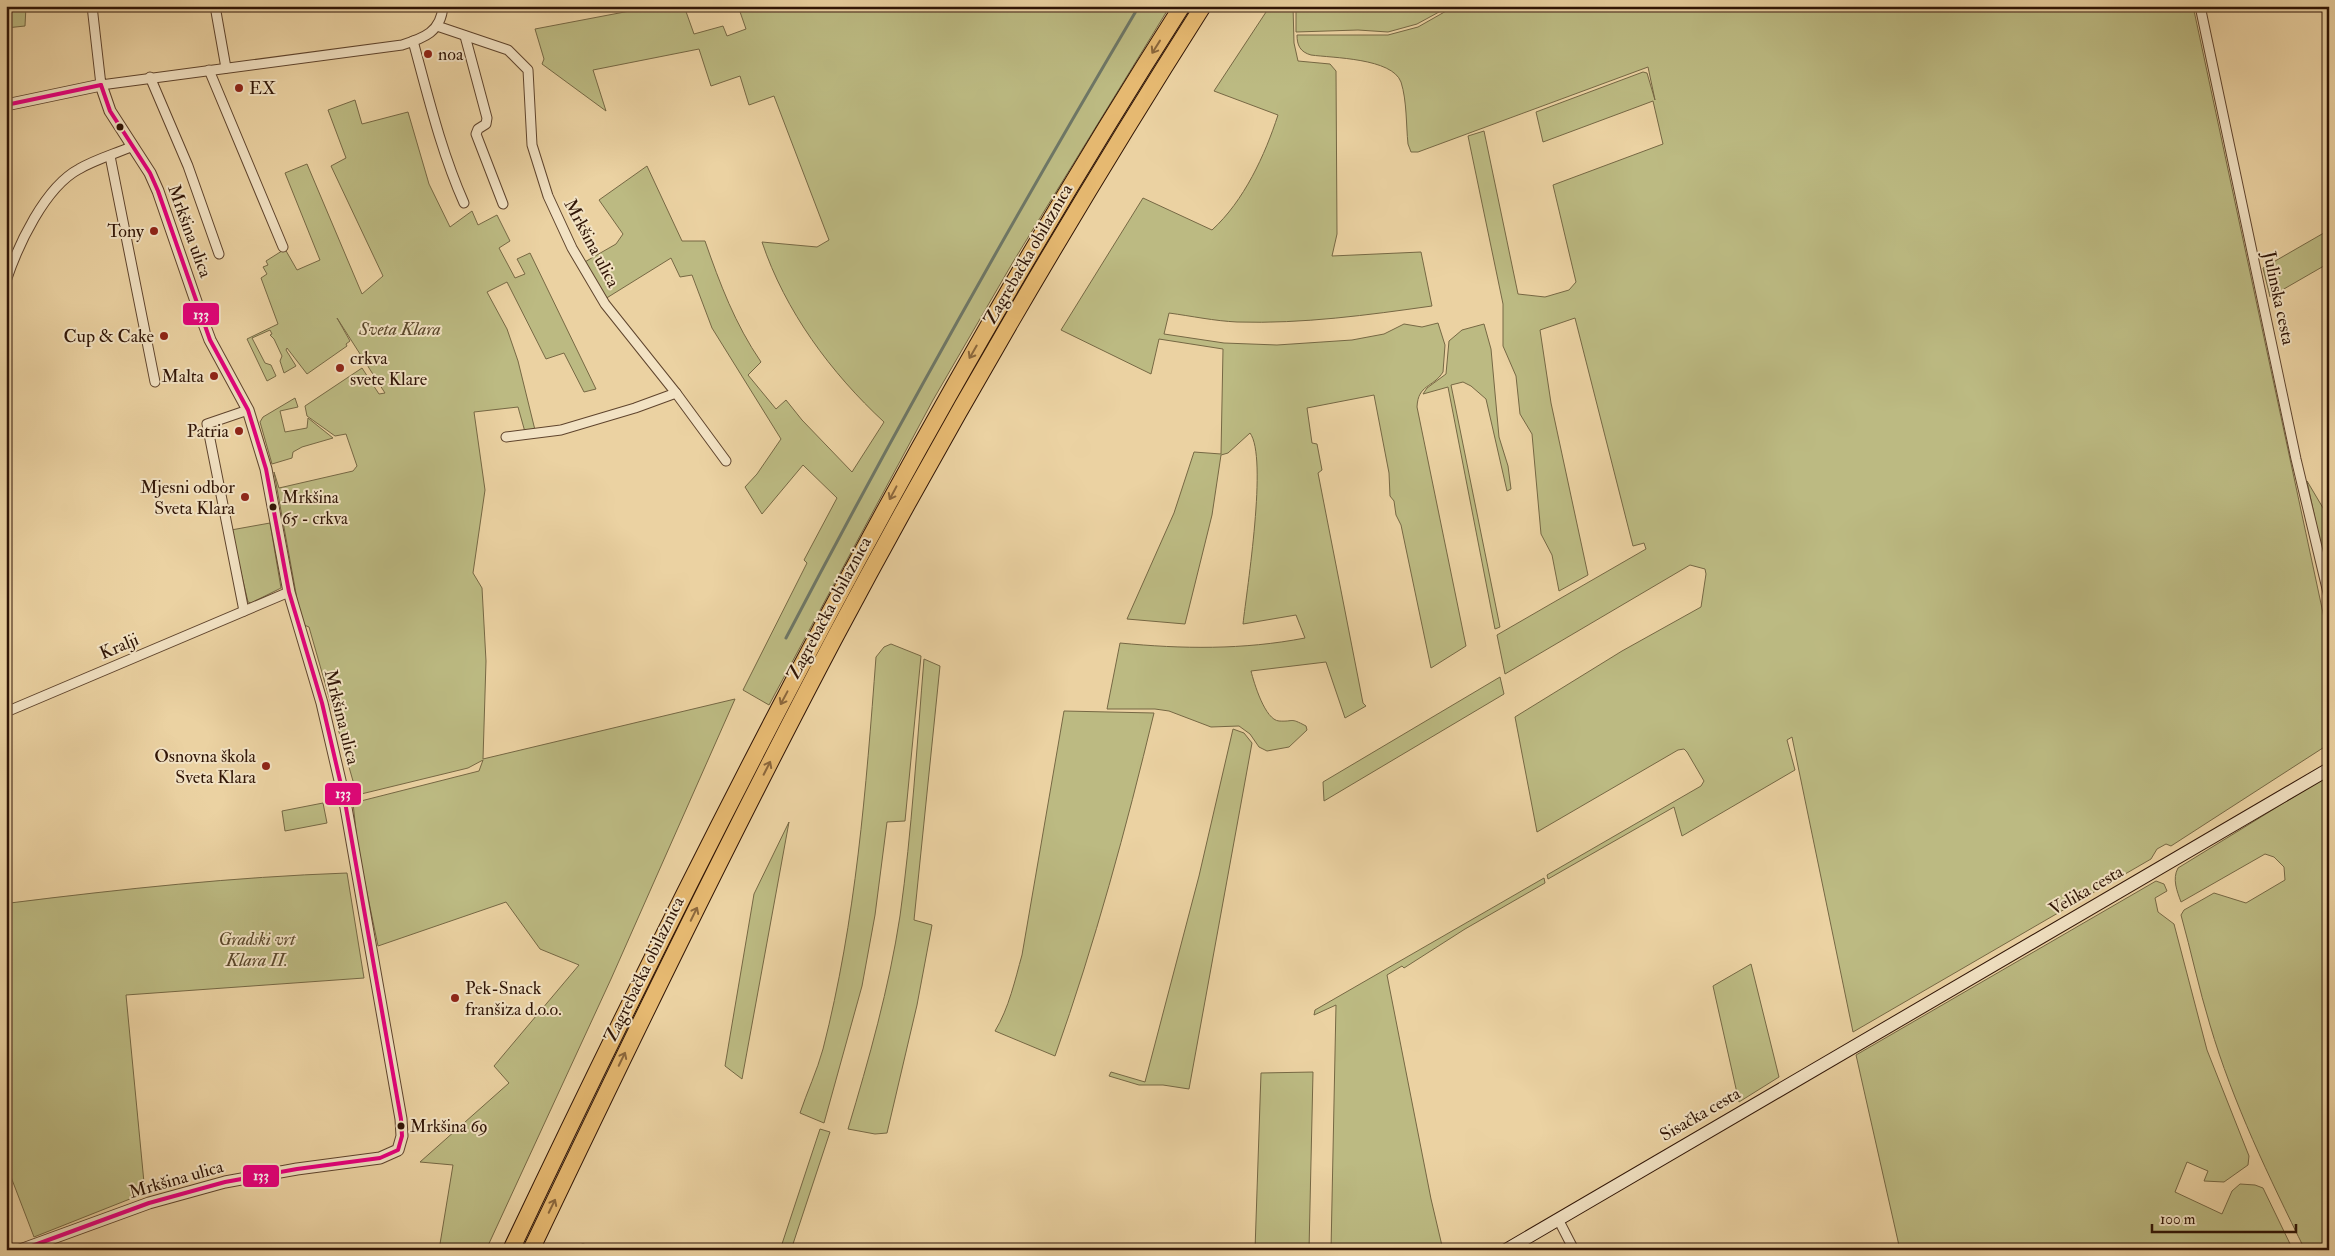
<svg xmlns="http://www.w3.org/2000/svg" width="2335" height="1256" font-family="'IM FELL Double Pica',serif">
<style>
.green{fill:#bcba82;stroke:#766844}
.lines{fill:none;stroke-linecap:round;stroke-linejoin:round}
.stream{stroke:#6e7766;stroke-width:3}
.minor-casing{stroke:#5f442d;stroke-width:11}
.tertiary-casing{stroke:#5f442d;stroke-width:13}
.secondary-casing{stroke:#301506;stroke-width:14}
.motorway-casing{stroke:#301506;stroke-width:18}
.minor{stroke:#f2e2c3;stroke-width:9}
.tertiary{stroke:#f2e2c3;stroke-width:11}
.secondary{stroke:#f2e2c3;stroke-width:12}
.motorway{stroke:#e6b971;stroke-width:16}
.bus-1-casing{stroke:#f2e2c3;stroke-width:8}
.bus-1{stroke:#e5007d;stroke-width:4}
.oneway{stroke:#8b673c}
.poi-dot{fill:#8f2418;stroke:#f2e2c3;stroke-width:2}
.bus-dot{fill:#301506;stroke:#f2e2c3;stroke-width:2}
.labels{text-anchor:middle;stroke-width:4;stroke-linejoin:round;paint-order:stroke}
.bus-label{font-size:17px;fill:#301506;stroke:#f2e2c3;text-anchor:start}
.poi-label{font-size:18px;fill:#301506;stroke:#f2e2c3;text-anchor:end}
.street-label{font-size:18px;fill:#301506;stroke:#f2e2c3}
.park-label{font-size:18px;font-style:italic;fill:#5a472b;stroke:#f2e2c3}
.line-badge{stroke:#f2e2c3;stroke-width:2}
.badge-label{font-size:14px;text-anchor:middle;font-weight:bold;fill:#fff}
</style>
<rect width="100%" height="100%" fill="#ebd2a2"/>
<filter id="stains"><feTurbulence type="fractalNoise" baseFrequency=".004" numOctaves="4"/><feColorMatrix values="0 0 0 0 .2 0 0 0 0 .09 0 0 0 0 .02 0 0 0 .5 -.17"/></filter>
<radialGradient id="worn" r=".72"><stop offset=".6" stop-color="#630" stop-opacity="0"/><stop offset="1" stop-color="#630" stop-opacity=".3"/></radialGradient>
<g class="green">
<path d="M6,6h20l-1,20 -19,2z"/>
<path d="M656,6h28l10,28 29,-8 4,10 19,-7 -8,-23h432l-157,256 -80,138 -164,305 -26,-15 64,-127 -3,-3 33,-62 -34,-33 -41,49 -17,-27 12,-13 24,-35 -69,-111 -20,-53 -12,2 -9,-19 -66,41 -22,-36 33,-19 7,-10 -24,-34 48,-34 35,75h23c15,43 30,83 56,121l-13,13 28,34 10,-9 16,20 50,52 32,-50c-53,-49 -99,-111 -122,-180l55,5 12,-7 -55,-144 -25,9 -9,-29 -29,10 -12,-37 -106,21 13,41 -64,-47 2,-5 -9,-30z"/>
<path d="M1270,6h23l1,37 4,18 32,3 6,7 1,163 -5,22 89,-4 11,54c-64,9 -129,18 -195,16 -22,-1 -46,-6 -68,-9l-5,21 60,9 53,2 75,-5 32,-6 20,-10 18,3 16,-4 7,22 -2,27c-10,16 -25,12 -26,35l49,239 -35,22 -30,-143 -5,-10 -2,-14 -4,-5 -1,-23 -15,-78 -67,13 5,35 5,1 5,26 -4,3 45,230 3,3 -21,12 -19,-56 -75,9c3,12 14,49 28,50 16,1 10,-4 27,5l1,4 -18,17 -22,4 -8,-4 -9,-13 -11,-8 -28,1 -42,-16 -14,-2h-48l13,-66c62,6 123,7 185,-5l-9,-23 -53,9c4,-36 25,-167 7,-191l-22,20 -7,2 -9,60 -27,109 -58,-5 47,-106 20,-61 27,2 2,-105 -64,-10 -8,35 -90,-44 82,-132 69,32c32,-29 53,-75 66,-115l-64,-24z"/>
<path d="M1296,6h154l-33,18 -29,8 -30,-2 -62,2z"/>
<path d="M1455,6h738l136,635v103l-158,102 -5,-2 -9,5 -6,10 -298,173 -61,-295 -5,3 8,30 -113,66 -8,-29 -126,72 -1,-4 154,-89 3,-5 -17,-29 -3,-3 -6,1 -141,82 -22,-115 107,-66 79,-44 5,-33 -1,-5 -15,-4 -185,109 -8,-39 149,-86 -2,-6 -11,3 -58,-228 -35,12 11,73 37,172 -29,16 -7,-36 -11,-21 -9,-100 -12,-20 -4,-38 -13,-30v-42l-35,-168 16,-5 34,163 27,3 24,-7 7,-8 -23,-97 110,-41 -10,-43 -110,41 -7,-30 107,-40 4,1 8,27 -7,-33 -230,85h-7l-3,-8c-2,-19 -1,-43 -7,-62 -9,-24 -68,-24 -90,-27 -11,-3 -14,-10 -14,-20h91l30,-8z"/>
<path d="M355,100l7,24 46,-12 21,72 21,43 22,-16 6,14 19,-10 13,26 -11,7 16,30 10,-4 -8,-15 13,-6 66,136 -12,3 -20,-39 -18,6 -39,-77 -20,10 20,37 11,32 17,69 -10,2 -7,-25 -44,5 11,78 -12,83 9,15 4,73 -3,98 252,-60 -124,280 -125,271h-47l14,-85 -33,-3 89,-79 -15,-17 85,-101 -39,-16 -34,-47 -128,44 -20,-97 -5,-46 126,-32 4,-11 -15,8 -111,27 -48,-168 -5,-2 -5,-15 -25,-138 5,16 74,-17 4,-5 -11,-32 -11,2 -28,-20 -2,-10 57,-38 17,26 6,-1 -48,-75 13,23 -4,3 1,2 -40,28 -20,-26 -1,2 10,16 -12,7 -4,-12 2,-5 -8,-17 -4,-4 2,-1 -2,-4 -18,8 13,25 6,2 5,11 -9,5 -20,-42 31,-15 -17,-46 6,-4 -4,-7 5,-2 -2,-4 19,-12 12,21 23,-10 -35,-87 22,-9 55,130 21,-18 -52,-110 15,-8 -18,-48z"/>
<path d="M2329,230v33l-59,34 -7,-29z"/>
<path d="M1484,324l7,25 8,88 9,29 3,23 -4,2 -21,-92 -15,-13 -8,-4 -12,3 49,242 -5,2 -47,-242 -25,7 4,-6 19,-14 3,-33 13,-11z"/>
<path d="M295,398l3,9 -18,4 5,21 22,-4 1,-10 25,20 -31,9 -9,5 -1,6 -20,6 -12,-42 3,-5z"/>
<path d="M2307,481l22,37v67z"/>
<path d="M270,523l11,65 -30,15 -3,-1 -17,-72z"/>
<path d="M891,644l30,12 -16,165 -18,1 -12,93 -13,71 -38,137 -24,-10c7,-21 17,-42 23,-64 33,-129 43,-260 53,-392l8,-10z"/>
<path d="M924,659l16,7 -26,254 18,5 -15,80 -30,128 -12,1 -27,-5c21,-70 41,-141 52,-213 12,-86 17,-172 24,-257z"/>
<path d="M1500,677l4,17 -180,107 -1,-19z"/>
<path d="M1064,711l90,2c-28,116 -59,230 -99,343l-60,-25c14,-23 20,-51 27,-76z"/>
<path d="M1233,729l11,4 8,10 -63,346 -26,-4h-24l-30,-9 2,-4 34,10 54,-206z"/>
<path d="M2326,777l3,7 -2,66 2,2v398h-24c-36,-73 -72,-147 -95,-225 -11,-36 -19,-74 -29,-110l3,-5 30,-17 32,10 39,-23 -1,-13 -10,-10 -9,-3 -84,48c-4,-11 -9,-23 -3,-34z"/>
<path d="M323,803l4,20 -42,8 -3,-20z"/>
<path d="M789,822l-47,257 -17,-13 29,-172z"/>
<path d="M347,873l17,105 -238,17 19,198 -111,44 -28,-73v-281l4,20c112,-14 224,-26 337,-30z"/>
<path d="M1544,878l1,5 -80,46 -61,39 -2,-2 -15,9 44,224 12,51h-112l5,-245 -22,10 1,-5z"/>
<path d="M2156,881l8,3 3,7 -12,7 3,14 16,12 33,126 42,106 -1,9 -24,17 -20,-1 4,-10 -21,-9 -12,30 47,22 10,-23 8,-7 15,1 8,3 30,62h-393l-44,-195z"/>
<path d="M1751,964l28,113 -40,25 -26,-116z"/>
<path d="M1313,1072l-4,178h-54l6,-177z"/>
<path d="M820,1129l10,3 -39,118h-11z"/>
</g>
<g class="lines">
<path class="stream" d="M786,638c112,-214 230,-424 353,-632"/>
<defs>
<g id="minor">
<path d="M92,6l9,79 301,-40c22,-7 39,-13 41,-39"/>
<path d="M215,6l11,62"/>
<path d="M2200,6l96,453 33,138"/>
<path d="M437,26l71,24 20,20 4,75 16,51 24,52 33,56 71,89 50,68"/>
<path d="M465,36l22,82 -1,6 -8,5 -2,5 27,70"/>
<path d="M413,41c15,55 28,110 51,162"/>
<path d="M209,70l74,177"/>
<path d="M150,77l38,89 31,88"/>
<path d="M110,156l45,226"/>
<path d="M6,281c12,-36 39,-94 73,-112 17,-10 36,-15 54,-23"/>
<path d="M506,437l55,-7 74,-22 41,-15"/>
<path d="M244,611l-37,-187 41,-14"/>
<path d="M6,712l283,-120"/>
<path d="M1558,1219l16,31"/>
<path d="M583,1249l1,1"/>
</g>
<path id="tertiary" d="M6,105l95,-20 9,26 40,62 8,18 42,122 10,27 38,70 18,59 23,123 33,111 23,99 56,317 1,17 -4,14 -18,8 -83,11 -72,13 -76,21 -129,47"/>
<path id="secondary" d="M1506,1250l823,-481"/>
<g id="motorway">
<path d="M511,1250c202,-426 417,-846 671,-1244"/>
<path d="M531,1250c98,-205 197,-410 303,-611 115,-216 238,-427 369,-633"/>
</g>
</defs>
<use href="#minor" class="minor-casing"/>
<use href="#tertiary" class="tertiary-casing"/>
<use href="#secondary" class="secondary-casing"/>
<use href="#motorway" class="motorway-casing"/>
<use href="#minor" class="minor"/>
<use href="#tertiary" class="tertiary"/>
<use href="#secondary" class="secondary"/>
<use href="#motorway" class="motorway"/>
<defs>
<g id="bus-1">
<path d="M6,105l95,-20"/>
<path d="M21,1250l128,-47 76,-21 72,-13 83,-11 18,-8 4,-14 -1,-17 -56,-317 -23,-99 -33,-111 -23,-123 -18,-59 -38,-70 -52,-149 -8,-18 -40,-62 -9,-26"/>
</g>
</defs>
<use href="#bus-1" class="bus-1-casing"/>
<use href="#bus-1" class="bus-1"/>
</g>
<defs><path id="oneway-shaft" d="M-6 0H5M1.5-3L5.5 0L1.5 3" fill="none" stroke-width="1.6" stroke-linecap="round" stroke-linejoin="round" transform="scale(1.25)"/></defs>
<g class="oneway">
<use href="#oneway-shaft" transform="translate(1156 47) rotate(122)"/>
<use href="#oneway-shaft" transform="translate(973 352) rotate(120)"/>
<use href="#oneway-shaft" transform="translate(893 493) rotate(118)"/>
<use href="#oneway-shaft" transform="translate(784 698) rotate(118)"/>
<use href="#oneway-shaft" transform="translate(767 768) rotate(-63)"/>
<use href="#oneway-shaft" transform="translate(694 914) rotate(-64)"/>
<use href="#oneway-shaft" transform="translate(622 1059) rotate(-64)"/>
<use href="#oneway-shaft" transform="translate(552 1206) rotate(-64)"/>
</g>
<g class="poi-dot">
<circle cx="428" cy="54" r="5"/>
<circle cx="239" cy="88" r="5"/>
<circle cx="154" cy="231" r="5"/>
<circle cx="164" cy="336" r="5"/>
<circle cx="340" cy="368" r="5"/>
<circle cx="214" cy="376" r="5"/>
<circle cx="239" cy="431" r="5"/>
<circle cx="245" cy="497" r="5"/>
<circle cx="266" cy="766" r="5"/>
<circle cx="455" cy="998" r="5"/>
</g>
<g class="bus-dot">
<circle cx="120" cy="127" r="4.5"/>
<circle cx="273" cy="507" r="4.5"/>
<circle cx="401" cy="1126" r="4.5"/>
</g>
<g class="labels">
<g class="bus-label">
<text x="282" y="503">Mrkšina<tspan x="282" dy="21">65 - crkva</tspan></text>
<text x="410" y="1132">Mrkšina 69</text>
</g>
<g class="poi-label">
<text x="438" y="60" text-anchor="start">noa</text>
<text x="249" y="94" text-anchor="start">EX</text>
<text x="144" y="237">Tony</text>
<text x="154" y="342">Cup &amp; Cake</text>
<text x="350" y="364" text-anchor="start">crkva<tspan x="350" dy="21">svete Klare</tspan></text>
<text x="204" y="382">Malta</text>
<text x="229" y="437">Patria</text>
<text x="235" y="493">Mjesni odbor<tspan x="235" dy="21">Sveta Klara</tspan></text>
<text x="256" y="762">Osnovna škola<tspan x="256" dy="21">Sveta Klara</tspan></text>
<text x="465" y="994" text-anchor="start">Pek-Snack<tspan x="465" dy="21">franšiza d.o.o.</tspan></text>
</g>
<g class="street-label">
<text transform="translate(190 231) rotate(70)" y="6">Mrkšina ulica</text>
<text transform="translate(592 243) rotate(62)" y="6">Mrkšina ulica</text>
<text transform="translate(1028 254) rotate(-60)" y="6">Zagrebačka obilaznica</text>
<text transform="translate(2279 298) rotate(78)" y="6">Julinska cesta</text>
<text transform="translate(829 608) rotate(-62)" y="6">Zagrebačka obilaznica</text>
<text transform="translate(119 646) rotate(-23)" y="6">Kralji</text>
<text transform="translate(342 717) rotate(76)" y="6">Mrkšina ulica</text>
<text transform="translate(2086 890) rotate(-30)" y="6">Velika cesta</text>
<text transform="translate(644 969) rotate(-64)" y="6">Zagrebačka obilaznica</text>
<text transform="translate(1700 1114) rotate(-30)" y="6">Sisačka cesta</text>
<text transform="translate(176 1179) rotate(-16)" y="6">Mrkšina ulica</text>
</g>
<g class="park-label">
<text x="400" y="335">Sveta Klara</text>
<text x="257" y="945">Gradski vrt<tspan x="257" dy="21">Klara II.</tspan></text>
</g>
</g>
<g class="line-badge">
<rect x="182" y="302" width="38" height="24" rx="5" fill="#e5007d"/>
<rect x="324" y="782" width="38" height="24" rx="5" fill="#e5007d"/>
<rect x="242" y="1164" width="38" height="24" rx="5" fill="#e5007d"/>
</g>
<g class="badge-label">
<text x="201" y="319">133</text>
<text x="343" y="798">133</text>
<text x="261" y="1180">133</text>
</g>
<rect width="2335" height="1256" fill="none" stroke="#ebd2a2" stroke-width="25"/>
<rect x="8" y="8" width="2320" height="1241" fill="none" stroke="#301506" stroke-width="2.5"/>
<rect x="12" y="12" width="2310" height="1231" fill="none" stroke="#301506"/>
<path d="M2152 1224v8h144v-8" fill="none" stroke="#301506" stroke-width="2.5"/>
<text x="2160" y="1224" font-size="15" fill="#301506" stroke="#f2e2c3" stroke-width="4" paint-order="stroke">100 m</text>
<rect width="100%" height="100%" filter="url(#stains)"/>
<rect width="100%" height="100%" fill="url(#worn)"/>
</svg>
